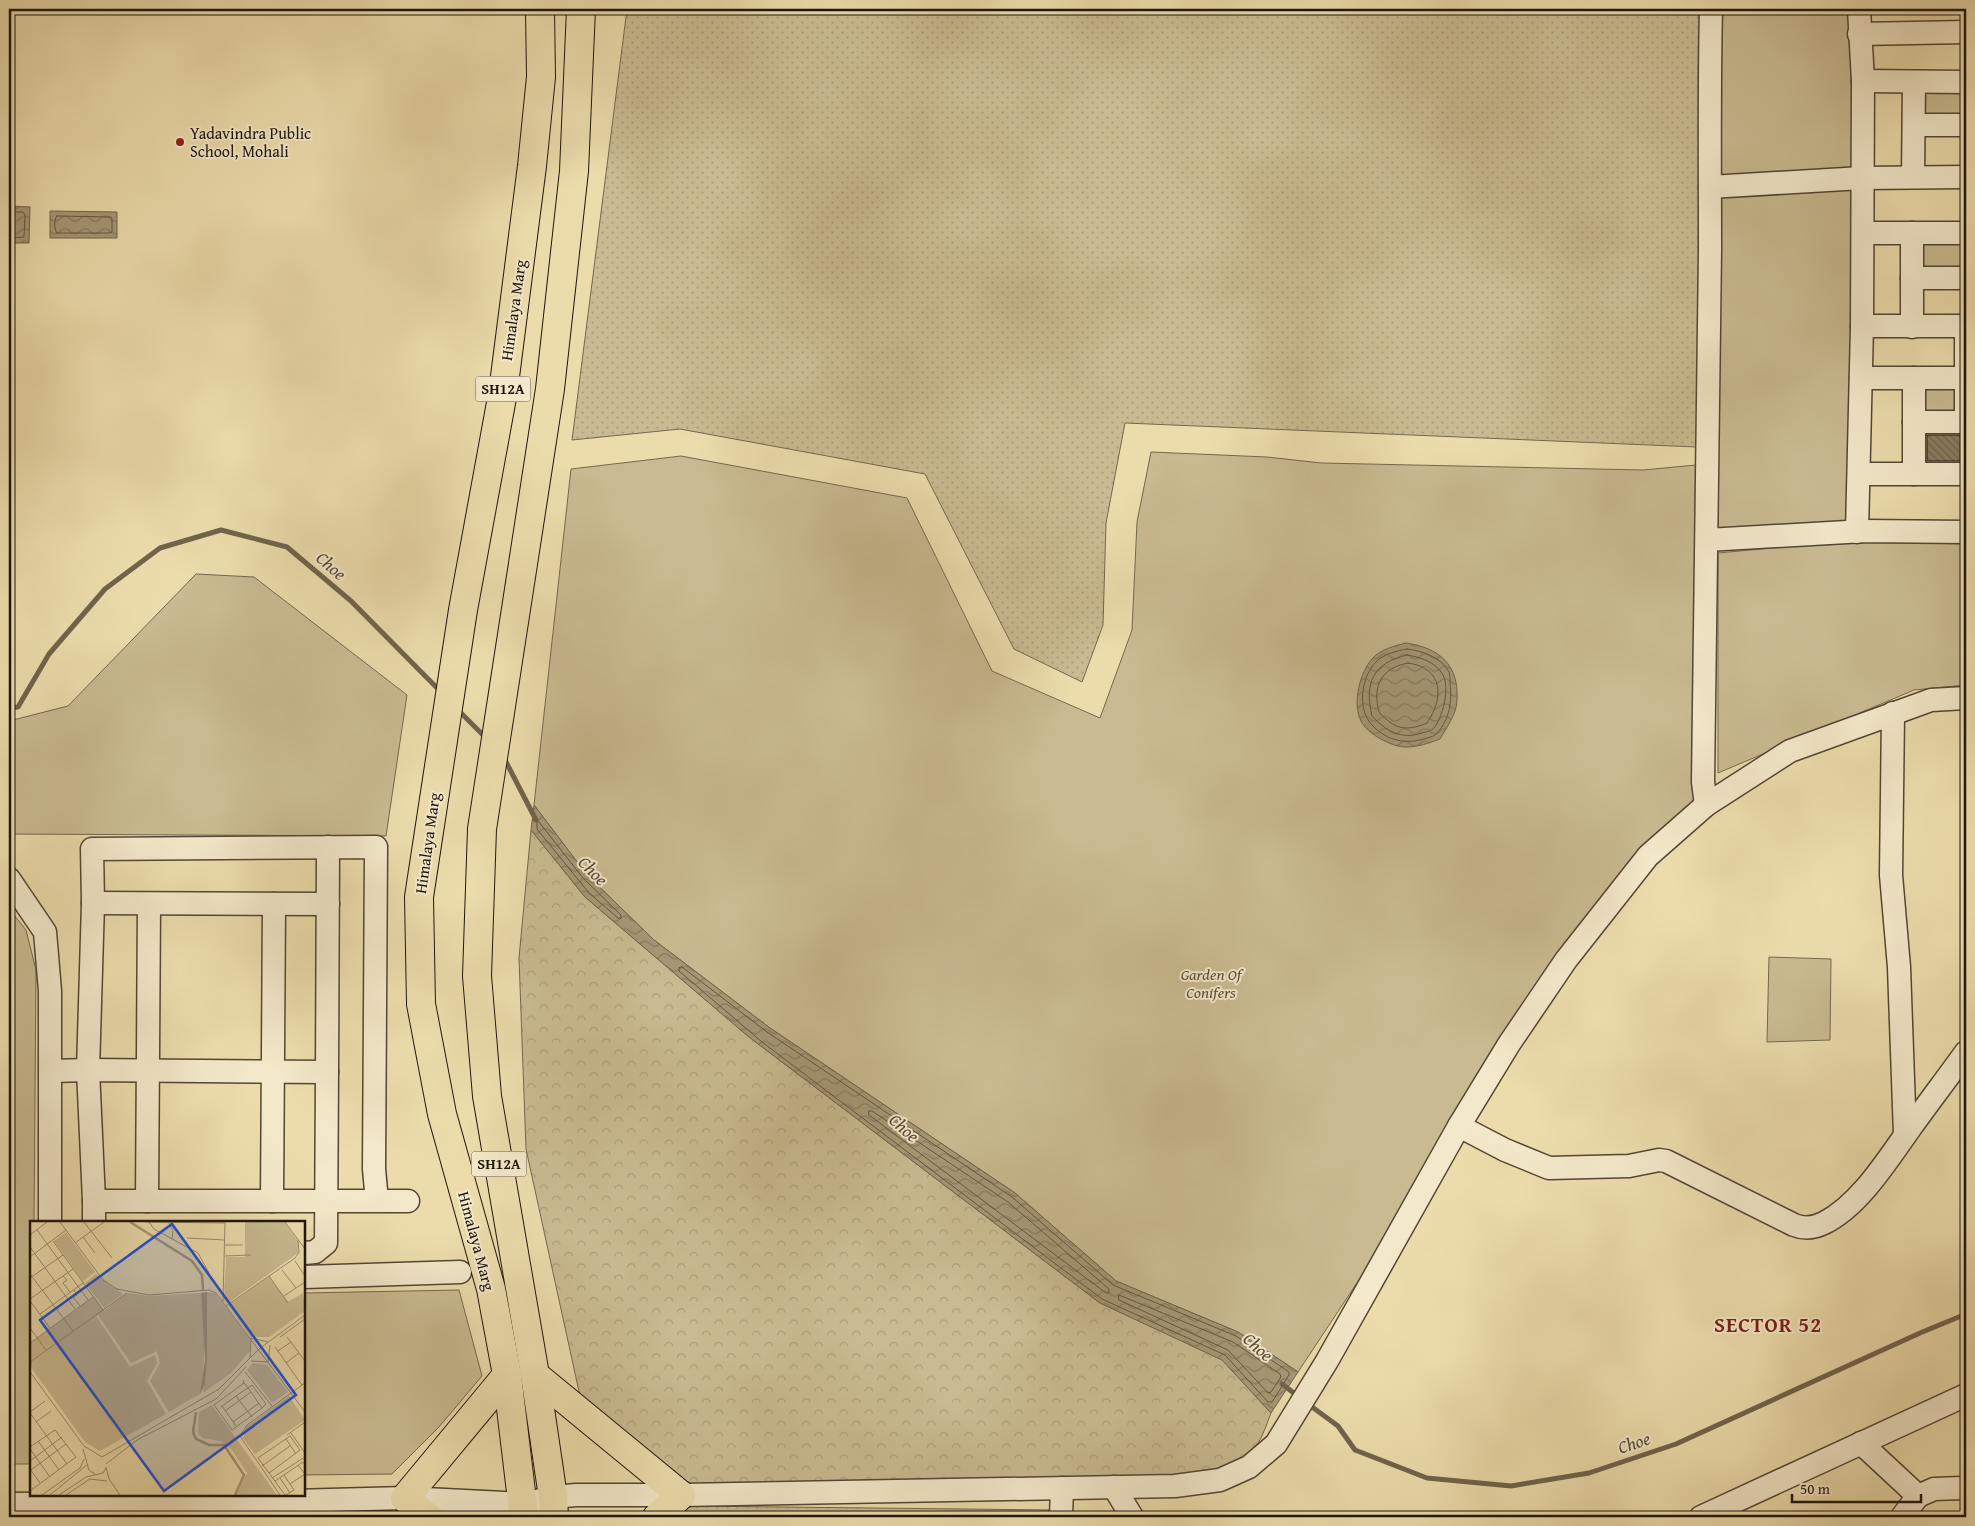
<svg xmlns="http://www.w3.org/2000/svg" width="1975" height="1526" font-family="'Gentium Book Plus',serif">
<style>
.grass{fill:url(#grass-dots);stroke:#74684e}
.forest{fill:url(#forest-crowns);stroke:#74684e}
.park{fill:#c9ba91;stroke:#74684e}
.water{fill:url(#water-waves);stroke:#70644b}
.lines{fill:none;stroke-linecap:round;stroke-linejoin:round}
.shore{stroke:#625640;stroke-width:1}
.stream{stroke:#70644b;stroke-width:5}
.building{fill:url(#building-back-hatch);stroke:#1e150b}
.minor-casing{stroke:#524733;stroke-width:25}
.major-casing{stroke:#1e150b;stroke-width:30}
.minor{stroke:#f3e8c9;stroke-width:22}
.major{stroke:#ecdcac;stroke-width:28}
.poi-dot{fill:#8f2418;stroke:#f3e8c9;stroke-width:2}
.labels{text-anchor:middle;stroke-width:4;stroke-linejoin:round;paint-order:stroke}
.shield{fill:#f3e8c9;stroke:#5e5444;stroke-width:1}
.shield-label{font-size:15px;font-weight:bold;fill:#1e150b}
.poi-label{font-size:16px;fill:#1e150b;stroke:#f3e8c9;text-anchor:start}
.street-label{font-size:16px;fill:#1e150b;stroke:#f3e8c9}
.park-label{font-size:16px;font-style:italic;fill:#5a4f3a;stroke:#f3e8c9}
.water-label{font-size:18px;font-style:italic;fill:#544935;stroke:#f3e8c9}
.district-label{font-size:21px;font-weight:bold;letter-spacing:1px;fill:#7a1f14;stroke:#f3e8c9}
.inset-river{fill:none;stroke:#a69875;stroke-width:2.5}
.inset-road{fill:none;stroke:#9a8c6c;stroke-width:1}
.view{fill:#1d4ed8;fill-opacity:0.15;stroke:#1d4ed8;stroke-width:2.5}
.inset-edge{fill:none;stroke:#1e150b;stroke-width:2.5}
</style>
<defs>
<pattern id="grass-dots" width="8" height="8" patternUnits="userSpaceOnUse" patternTransform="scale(1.25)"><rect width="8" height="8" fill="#c9ba91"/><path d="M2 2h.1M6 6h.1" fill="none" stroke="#ac9f7c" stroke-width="1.8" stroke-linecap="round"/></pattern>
<pattern id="forest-crowns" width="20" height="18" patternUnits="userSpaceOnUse" patternTransform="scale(1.25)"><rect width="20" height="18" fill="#c9ba91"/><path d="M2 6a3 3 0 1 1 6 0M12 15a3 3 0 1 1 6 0" fill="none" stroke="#ac9f7c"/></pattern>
<pattern id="water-waves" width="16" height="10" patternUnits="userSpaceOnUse" patternTransform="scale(1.25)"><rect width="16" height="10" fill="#a69875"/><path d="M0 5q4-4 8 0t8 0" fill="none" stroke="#877b5e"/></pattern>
<pattern id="building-back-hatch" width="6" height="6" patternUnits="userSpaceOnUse" patternTransform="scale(1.25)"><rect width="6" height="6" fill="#897c5f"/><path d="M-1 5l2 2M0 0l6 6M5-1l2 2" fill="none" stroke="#6f644d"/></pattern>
</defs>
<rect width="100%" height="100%" fill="#ecdcac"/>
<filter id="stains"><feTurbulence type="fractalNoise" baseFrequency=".004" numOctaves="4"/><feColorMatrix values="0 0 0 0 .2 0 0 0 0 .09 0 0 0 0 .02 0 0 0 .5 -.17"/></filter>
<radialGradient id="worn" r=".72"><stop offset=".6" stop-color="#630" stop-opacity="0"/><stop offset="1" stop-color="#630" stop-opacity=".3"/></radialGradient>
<g class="grass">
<path d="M627,9h1079l-9,438 -572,-24 -19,100 -3,102 -21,57 -68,-33 -89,-175 -245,-45 -108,11z"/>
<path d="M689,1506l364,4v7h-379z"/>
<path d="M1073,1513h52l3,4h-55z"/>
</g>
<path class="forest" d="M531,830l54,67 164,140 351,266 122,56 49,54c-4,10 -8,23 -14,32 -19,28 -56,27 -86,30l-491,9 -95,-65 -59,-270 -7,-191z"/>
<g class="park">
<path d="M1706,9h150l-2,524h-158l1,276 -76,68 -161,250 -162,245 -60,-40 -122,-51 -101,-88 -245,-165 -116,-88 -67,-65 -53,-70 37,-336 110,-13 226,42 85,173 108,47 32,-88 5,-108 14,-70 116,5 54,6 322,7 53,-5z"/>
<path d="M1920,87h42v33h-44z"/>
<path d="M1962,238l-1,35 -43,-1 1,-33z"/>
<path d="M1919,383l42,1 -1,33h-40z"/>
<path d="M1848,541l118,3v141l-52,5 -196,83v-220z"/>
<path d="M196,574l58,3 153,118 -21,141 -377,-2v-113l59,-15z"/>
<path d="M9,909l17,21 10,40 -2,252h-3v242h-22z"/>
<path d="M1769,957l62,2 -1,81 -63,2z"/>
<path d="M459,1290l23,86 -43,51 -47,47 -88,1v-182z"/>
</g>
<g class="water">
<path d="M11,206l19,1 -1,36h-19z"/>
<path d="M50,211l67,1v26h-67z"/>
<path d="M1406,643c34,5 53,22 51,57 0,14 -11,28 -17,39 -11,4 -22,8 -34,8 -14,0 -39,-13 -45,-26 -9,-17 -1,-49 11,-62 8,-10 23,-13 34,-16z"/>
<path d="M534,805l53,70 67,65 116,88 245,165 101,88 122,51 60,40 -27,41 -49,-53 -122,-57 -351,-266 -164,-140 -54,-67z"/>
</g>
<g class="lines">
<g class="shore">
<path d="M9,212h14l2,3 -1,22 -15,1"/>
<path d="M57,216l54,1 1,2v13l-3,1h-52c-3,-4 -3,-14 0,-17z"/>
<path d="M1407,649c15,2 34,8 42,23 1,3 1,8 1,11 2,18 0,36 -13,50 -2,3 -6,4 -10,5 -21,7 -40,3 -55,-13 -15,-15 -11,-48 4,-63 7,-8 21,-11 31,-13z"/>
<path d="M1407,655c13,2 29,7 36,20 7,13 0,43 -10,54 -3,2 -7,3 -11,4 -21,7 -36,-2 -50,-17 -8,-33 1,-53 35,-61z"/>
<path d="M1408,663c36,5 36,35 19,60 -21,9 -33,6 -48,-11 -7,-26 2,-44 29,-49z"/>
<path d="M539,822l44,56 38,37v3h-3l-29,-25 -52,-64v-6z"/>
<path d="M682,967l85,65 245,165 101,88 123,51 53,36v3l-17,27h-4l-43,-47 -123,-56 -340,-257 -83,-71v-3z"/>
<path d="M869,1111h3l136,91 101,87v4h-3l-237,-178z"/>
<path d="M1119,1295l114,47 47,32 1,3 -10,15 -3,1 -40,-43 -109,-50z"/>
</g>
<g class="stream">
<path d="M9,708l9,-1 31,-53 56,-65 55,-41 61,-18 66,17 64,54 91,92"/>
<path d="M456,708l31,31"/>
<path d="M503,756l33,64"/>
<path d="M1282,1384l17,13"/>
<path d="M1308,1404l30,22 17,24 72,28 84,8 78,-13 87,-29 244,-111 46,-19"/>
</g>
</g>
<rect class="building" x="1927" y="435" width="39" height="26"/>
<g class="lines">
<defs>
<g id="minor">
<path d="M1859,34l107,-2"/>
<path d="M1863,81l103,1"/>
<path d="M1914,125h52"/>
<path d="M1913,177l1,-95"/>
<path d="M1710,187l152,-9 104,-1"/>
<path d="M1863,233h103"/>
<path d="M1912,278h54"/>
<path d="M1862,326h104"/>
<path d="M1912,327v-94"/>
<path d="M1861,378h105v44"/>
<path d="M1966,378v-52"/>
<path d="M1914,422h51"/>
<path d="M1859,474h107"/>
<path d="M1914,474v-96"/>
<path d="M1857,532l5,-206 1,-245 -4,-72"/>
<path d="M1707,540l157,-9 102,1"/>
<path d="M1893,713l-2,162 8,92 6,168"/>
<path d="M1706,805l-3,-23c3,-178 5,-355 7,-532 0,-81 -1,-161 1,-241"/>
<path d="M9,879l36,53 5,59v231"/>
<path d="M93,903l235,1"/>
<path d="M51,1071l37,-1 239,2 -1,171 -11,9 -11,1"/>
<path d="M327,1072l1,-225"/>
<path d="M1459,1126l46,24 44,18 80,-2 30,-6 7,1 128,64c10,4 20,3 30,-2 36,-18 64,-64 87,-96 18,-25 37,-50 55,-75"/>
<path d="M94,1201v21"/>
<path d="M147,1201l2,-297"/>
<path d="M272,1201l2,-297"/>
<path d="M377,1201l-3,-32 2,-322 -284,2 1,54 -5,167 6,131c105,0 209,0 314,0"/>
<path d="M304,1277l156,-5"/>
<path d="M1861,1443l57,53 16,-7 28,-1 4,2"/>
<path d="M1114,1487l18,30"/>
<path d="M9,1504l245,-2 151,-4 119,6 29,-7 23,-2h105l494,-9 45,-6 29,-13 27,-23 51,-83 132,-235 50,-82 57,-84 82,-104 58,-51 84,-54 141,-51 35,-2"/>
<path d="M1061,1517l1,-29"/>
<path d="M1701,1517l265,-122"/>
<path d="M1902,1517l16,-21"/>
</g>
<g id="major">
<path d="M535,1375l146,120 -24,22"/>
<path d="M428,1517l-23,-19 102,-123"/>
<path d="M524,1517l-17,-142 -16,-86 -49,-175 -21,-110 -2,-107 44,-287 40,-218 29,-226 9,-89 -1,-68"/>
<path d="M554,1517l-1,-20 -18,-122 -48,-279 -10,-120 5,-147 68,-440 24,-218 7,-162"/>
</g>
</defs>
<use href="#minor" class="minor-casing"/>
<use href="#major" class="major-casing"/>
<use href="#minor" class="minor"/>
<use href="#major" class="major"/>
</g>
<circle class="poi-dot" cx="180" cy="142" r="5"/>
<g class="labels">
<g class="shield">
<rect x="475.5" y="376.5" width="55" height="25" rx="4"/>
<rect x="471.5" y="1151.5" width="55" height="25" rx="4"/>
</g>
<g class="shield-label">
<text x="503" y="394">SH12A</text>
<text x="499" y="1169">SH12A</text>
</g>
<g class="poi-label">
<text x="190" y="139">Yadavindra Public<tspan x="190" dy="18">School, Mohali</tspan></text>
</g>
<g class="street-label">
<text transform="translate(513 310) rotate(-82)" y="6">Himalaya Marg</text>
<text transform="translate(427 843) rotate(-82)" y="6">Himalaya Marg</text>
<text transform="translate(477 1241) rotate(75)" y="6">Himalaya Marg</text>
</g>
<g class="park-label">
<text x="1211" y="980">Garden Of<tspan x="1211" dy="18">Conifers</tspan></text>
</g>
<g class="water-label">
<text transform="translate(331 566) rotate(41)" y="6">Choe</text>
<text transform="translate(593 871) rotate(45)" y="6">Choe</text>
<text transform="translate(904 1128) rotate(41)" y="6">Choe</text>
<text transform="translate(1258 1347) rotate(42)" y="6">Choe</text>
<text transform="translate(1634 1443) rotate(-19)" y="6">Choe</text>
</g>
<g class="district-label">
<text x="1768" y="1332">SECTOR 52</text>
</g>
</g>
<g transform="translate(30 1221)">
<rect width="275" height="275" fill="#ecdcac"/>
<path d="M215,1h40l13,19v12l-70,50 -4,-4 2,-42h19zM239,55l19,26 15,-9 2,18 -36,26h-18l-22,-32zM66,95l34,51 25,-12 2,8 -10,18 19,33 -66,37 -15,-9 -55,-76v-4z" fill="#c9ba91"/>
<path d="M177,71l8,1 35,46v12l-19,22 -28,20 4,-32z" fill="#c9ba91"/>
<path d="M36,11l29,40 -12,9 -29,-40zM66,53l27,20 -19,14 -19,-25zM97,72l22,3 52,-3 4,21 -2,71 -3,9 -31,18 -19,-31 10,-18 -3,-12 -26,12 -33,-48 -68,47v-19l64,-46 10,14zM223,142l14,2 21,27 -16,11 -25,-33zM259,175l16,24 -50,34 -12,-16 3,-11zM182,184l65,90h-41l11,-22 -15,-23 -11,-9 -19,-3 -4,-5 1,-21z" fill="#c9ba91"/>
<path d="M177,71v69l-2,23 -5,10 5,-34 -4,-67z" fill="#a69875"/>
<path class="inset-river" d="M100,1l62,39 10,14 1,15M166,191l-3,20 3,7 13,6h15l20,30 -9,20"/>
<path class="inset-road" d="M30,1l43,58 14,9 32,6 60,-5 7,3 89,119M54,1l28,36M116,1l79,1M119,1l5,7 44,24 11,20M255,1l20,27M139,2l4,8 -1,8M7,9l51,70M0,14l17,-13M53,16l12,16M157,17l38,2M23,20l50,69M45,22l29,-21M195,24h18M0,26l45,62M195,35l26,-1M0,36l36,-27M265,40l10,15M252,49l14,18M0,53l43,57M33,55l4,4 -4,3 7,9M239,55l19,27M0,57l33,-23M44,69l3,5 -4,2 7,9M254,75l21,-14M0,78l43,-30M0,80l20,27M193,80l2,-79M196,85l69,-48 4,-6 -1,-12M10,93l43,-31M0,107l16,22M250,116l25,-18M257,116l18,24M0,122l63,-46M245,126l27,38M248,130l13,-9M220,137l1,-20 17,4M221,140l17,1 2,-17M0,141l97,-69M256,142l13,-10M0,151l54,74 18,11 117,-68 40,-40 46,-34M215,151l27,34M213,159l1,3 7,9 11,16 -30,22 -18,-25 30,-22M192,185l14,20M191,186l15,-11M195,190l26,-19M0,191l15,-11M0,192l16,22M222,196l-16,-21 16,-11 14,19 -4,4M6,201l15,-11M203,201l26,-19M261,212l14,20M16,214l21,29M257,214l18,-13M256,218l10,15M8,220l21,29M0,226l25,-17 21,27 -46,34M0,228l20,28M53,228l6,21 6,4M0,240l32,-24M76,243l31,-24 79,-41 30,-32M232,245l28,-20M76,246l3,12 11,16M0,248l10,14M1,249l35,-26M239,252l31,-23 -10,-14 -32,22 27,37M254,254l10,15 -8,5M242,257l33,-21M250,257l10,15M245,260l28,-19 2,3M260,263l15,-10 -7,-9M12,274l38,-27 4,-9M20,274l38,-31M29,274l27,-18 17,-4 3,-5M36,274l24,-16 17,2M250,274l-40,-59 7,-11 58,-42"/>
<path class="view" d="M142,3l124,171 -132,96 -124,-171z"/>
<rect width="275" height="275" class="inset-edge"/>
</g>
<rect width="1975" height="1526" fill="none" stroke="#ecdcac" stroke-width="30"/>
<rect x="10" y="10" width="1955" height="1506" fill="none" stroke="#1e150b" stroke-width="2.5"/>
<rect x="15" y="15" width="1945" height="1496" fill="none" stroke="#1e150b"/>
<path d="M1792 1494v8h129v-8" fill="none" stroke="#1e150b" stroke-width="2.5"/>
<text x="1800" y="1494" font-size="15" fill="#1e150b" stroke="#f3e8c9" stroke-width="4" paint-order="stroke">50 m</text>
<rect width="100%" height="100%" filter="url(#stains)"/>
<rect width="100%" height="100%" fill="url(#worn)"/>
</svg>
